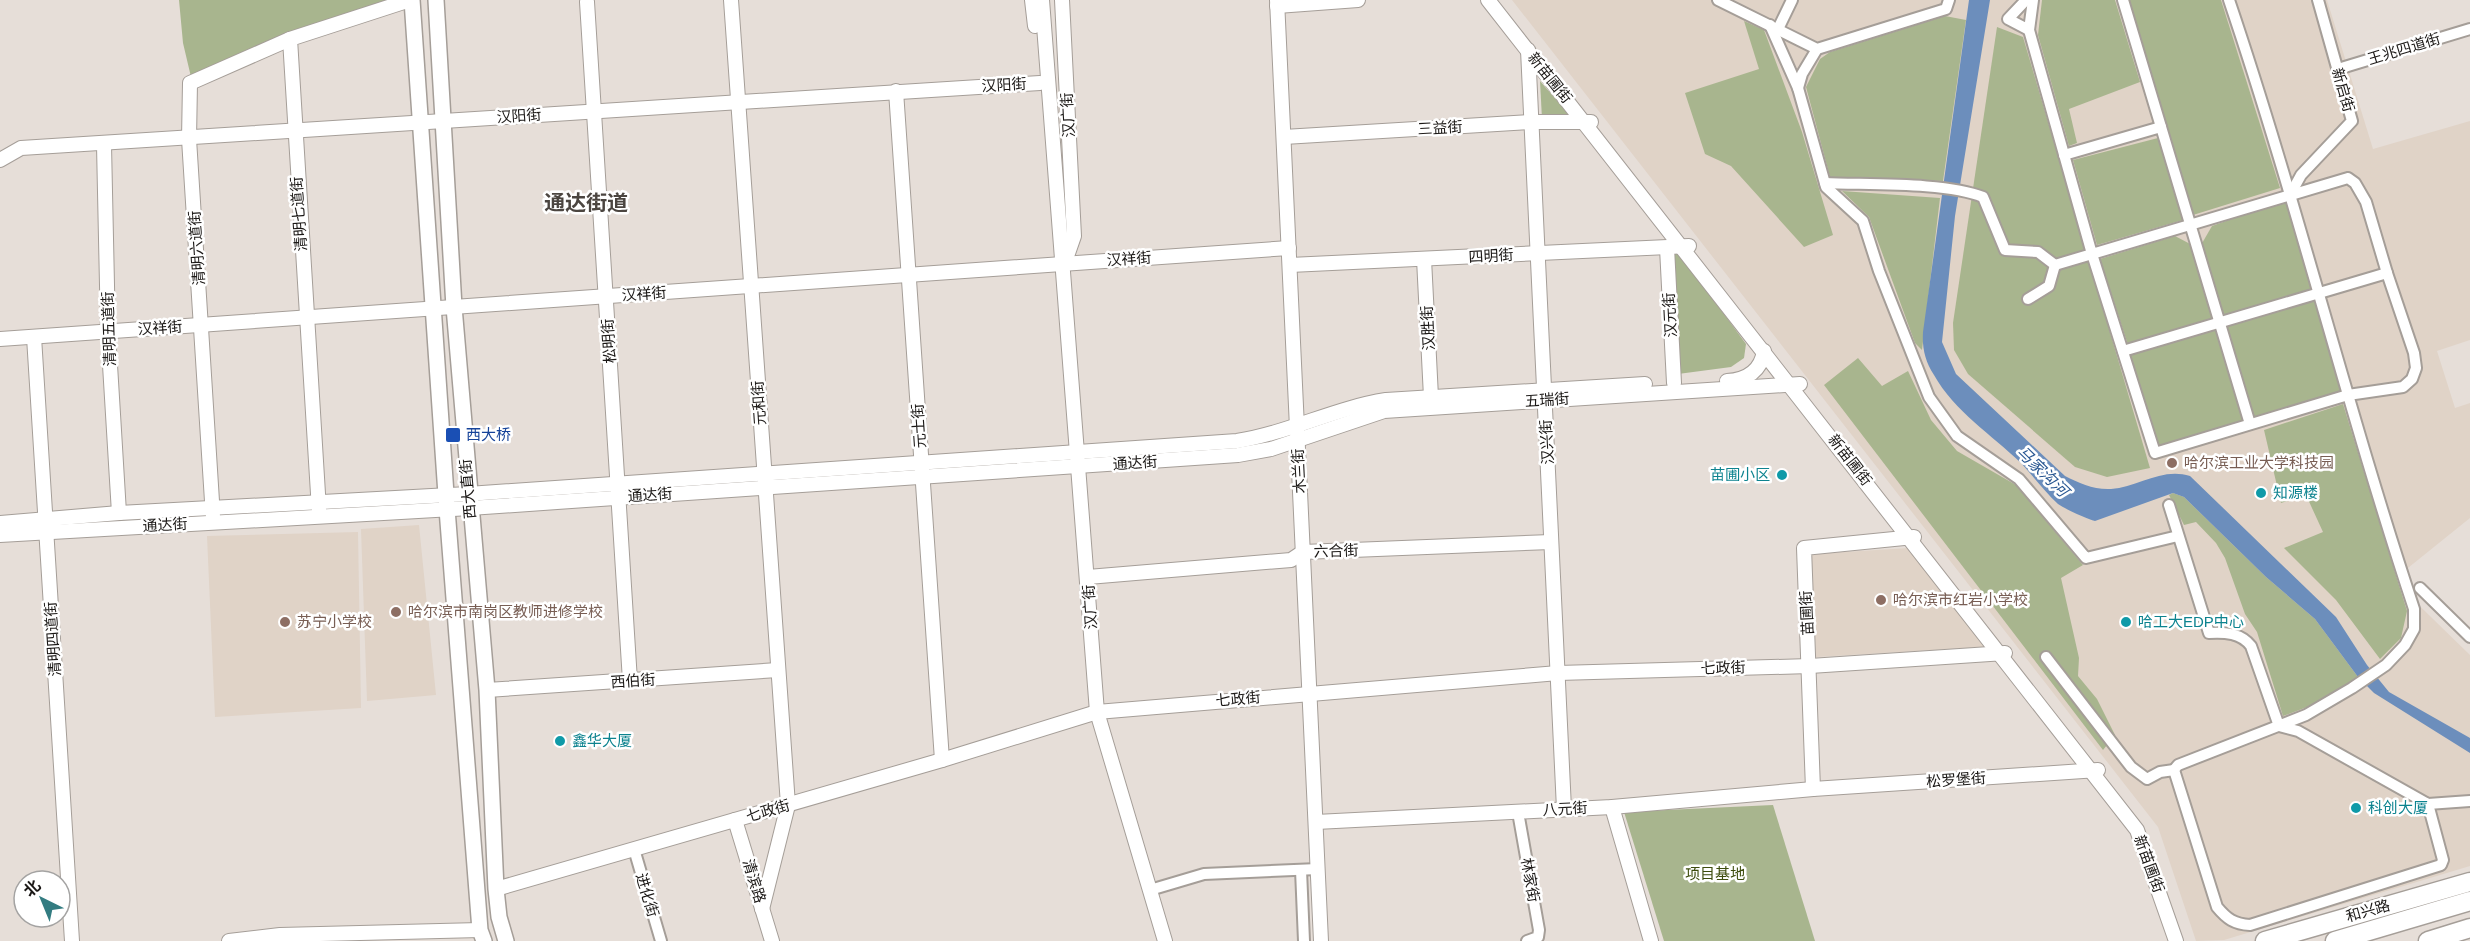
<svg xmlns="http://www.w3.org/2000/svg" width="2470" height="941" font-family="Arial,'Noto Sans SC',sans-serif">
<style>
.built{fill:#e0d3c7}
.green{fill:#a8b58e}
.water{fill:#6c8ebc}
.lines{fill:none;stroke-linecap:round;stroke-linejoin:round}
.street-casing{stroke:#a59e98;stroke-width:14}
.secondary-casing{stroke:#a59e98;stroke-width:16}
.primary-casing{stroke:#a59e98;stroke-width:18}
.highway-casing{stroke:#a59e98;stroke-width:21}
.street{stroke:#fff;stroke-width:10}
.secondary{stroke:#fff;stroke-width:14}
.primary{stroke:#fff;stroke-width:15}
.highway{stroke:#fff;stroke-width:18}
.transit-dot{fill:#1a4fb4;stroke:#fff;stroke-width:2}
.education-dot{fill:#8d6e63;stroke:#fff;stroke-width:2}
.culture-dot{fill:#0f9aa8;stroke:#fff;stroke-width:2}
.labels{text-anchor:middle;stroke-width:5;stroke-linejoin:round;paint-order:stroke}
.street-label{font-size:15px;fill:#1b1816;stroke:#fff}
.transit-label{font-size:15px;fill:#164399;stroke:#fff;text-anchor:start}
.education-label{font-size:15px;fill:#785e54;stroke:#fff;text-anchor:start}
.culture-label{font-size:15px;fill:#0d838f;stroke:#fff;text-anchor:start}
.park-label{font-size:15px;fill:#3d4c0d;stroke:#fff}
.water-label{font-size:16px;font-style:italic;fill:#285691;stroke:#fff}
.district-label{font-size:21px;font-weight:bold;fill:#4b4540;stroke:#fff}
</style>
<rect width="100%" height="100%" fill="#e6ded8"/>
<g class="built">
<path d="M1512,0h815l46,149 97,-28v219l-33,11 18,57 15,-5v115l-77,62 77,75v211l-246,74 -28,1 -38,-114z"/>
<path d="M419,525l17,170 -69,6 -6,-172z"/>
<path d="M358,532l3,176 -146,9 -8,-181z"/>
<path d="M1909,548l75,99 -168,10 -5,-103z"/>
</g>
<g class="green">
<path d="M179,0h208l-99,35 -97,42 -8,-34z"/>
<path d="M2042,0h73l25,82 -71,27 8,34 -8,3 -31,-111z"/>
<path d="M2129,0h92l59,188 -87,27z"/>
<path d="M1945,16l21,4 -23,161 -113,-4 -24,-90 14,-28 10,-7z"/>
<path d="M1744,21l20,9 38,102 31,103 -29,12 -73,-81 -26,-12 -20,-61 74,-24z"/>
<path d="M1997,27l26,10 127,431 -43,9 -32,-10 -107,-93 -14,-24 -1,-27z"/>
<path d="M1540,81l33,38h-31z"/>
<path d="M2158,138l25,82 -86,25 -24,-85z"/>
<path d="M1842,191l98,7 -18,152 -7,-7 -46,-126z"/>
<path d="M2288,199l25,93 -89,27 -23,-74 11,-19z"/>
<path d="M2175,236l19,10 22,75 -88,24 -28,-86z"/>
<path d="M1671,253l9,1 66,90 -2,14 -13,9 -53,7z"/>
<path d="M2315,299l28,93 -91,26 -28,-93z"/>
<path d="M2218,327l27,94 -86,26 -31,-94z"/>
<path d="M1858,358l24,28 26,-15 23,49 26,31 59,34 67,80 -22,13 18,80 -1,18 19,23 18,36 -12,15 -279,-365z"/>
<path d="M2343,404l64,207 -6,27 -21,21 -44,-59 -52,-52 39,-16 -17,-37 -25,8 -17,-73z"/>
<path d="M2173,493l11,4 82,80 49,42 43,58 -43,27 -32,12 -26,-84 -12,-18 -20,-56 -9,-15 -20,-21 -12,3 -15,-30z"/>
<path d="M1773,805l42,136h-151l-40,-129z"/>
</g>
<path class="water" d="M1969,0h21l-35,216 -13,126 14,32 109,102c14,7 29,14 46,13 27,-2 51,-22 79,-13l146,141 31,48 22,27 81,46v15l-96,-60 -16,-16 -43,-58 -49,-42 -82,-80 -11,-4 -78,28c-8,-2 -30,-12 -37,-17 -13,-12 -25,-28 -37,-41 -29,-28 -67,-52 -87,-88 -9,-14 -12,-27 -11,-43z"/>
<g class="lines">
<defs>
<g id="street">
<path d="M1718,0l99,49 129,-40 3,-9"/>
<path d="M2026,0l-18,19 21,11"/>
<path d="M2033,0l-4,30 63,224 63,199 193,-58 55,-8 9,-8 4,-11 -2,-15 -27,-80 -21,-71 -11,-19 -7,-5c-98,29 -196,58 -293,87"/>
<path d="M2123,0l127,424"/>
<path d="M2229,0c68,201 118,408 185,609v20l-9,16 -19,20 -34,23 -46,27 -128,50 -4,5 43,137c10,12 17,17 33,18l191,-60 2,-5 -15,-56"/>
<path d="M1770,25l28,63 28,99 37,34 16,50 50,126 28,39 62,43 67,79 92,-22"/>
<path d="M1778,29l14,-29"/>
<path d="M2338,69l132,-40"/>
<path d="M1798,88l4,-14 15,-25"/>
<path d="M2064,155l97,-28"/>
<path d="M1825,183c42,2 121,-1 158,14l22,53 33,2 17,13 -6,21 -21,13"/>
<path d="M2290,195l11,-20 51,-54 -34,-121"/>
<path d="M2123,351l264,-78"/>
<path d="M2169,505l40,128c16,-1 32,0 42,13l28,80 19,5 130,73 42,-3"/>
<path d="M2420,588l50,49"/>
<path d="M2046,657l85,110 16,12 13,-7 14,-2"/>
<path d="M1518,812l21,118 -1,7 -11,4"/>
<path d="M634,849l27,92"/>
<path d="M1301,870l3,71"/>
<path d="M1150,890l54,-16 114,-5"/>
</g>
<g id="secondary">
<path d="M731,0l57,805 -26,104"/>
<path d="M1032,0l3,26"/>
<path d="M1042,0l55,712 68,229"/>
<path d="M1062,0l12,236 -8,23"/>
<path d="M1277,0l44,941"/>
<path d="M1488,0l649,830 39,111"/>
<path d="M587,2l43,679"/>
<path d="M1277,6l81,-6"/>
<path d="M1528,50l36,759"/>
<path d="M896,91l46,669"/>
<path d="M1284,137l247,-15h60"/>
<path d="M104,145l4,187 11,181"/>
<path d="M0,160l21,-12 1019,-65"/>
<path d="M1667,248l7,135"/>
<path d="M1424,259l7,138"/>
<path d="M1290,265l399,-19"/>
<path d="M34,337l38,604"/>
<path d="M0,339l1289,-91"/>
<path d="M1727,381c20,-1 34,-10 37,-30"/>
<path d="M319,510l-29,-471 120,-39"/>
<path d="M213,517l-24,-378 1,-56 100,-44"/>
<path d="M0,523l119,-10 349,-19 769,-53c51,-8 98,-33 149,-41l259,-16"/>
<path d="M0,535l470,-27 768,-53 33,-6 113,-38 416,-27"/>
<path d="M1088,577l203,-17 12,-8 248,-10"/>
<path d="M487,690l291,-20"/>
<path d="M1813,789l-9,-241 110,-11"/>
<path d="M1612,807l39,134"/>
<path d="M735,820l37,121"/>
<path d="M1316,822l296,-15 201,-18 285,-19"/>
<path d="M496,889l446,-129 155,-48 461,-39 252,-7 195,-13"/>
<path d="M229,941l51,-6 200,-5"/>
</g>
<g id="primary">
<path d="M412,0l35,509 33,421 4,11"/>
<path d="M436,0l18,307 33,383 9,199 3,28 7,24"/>
</g>
<g id="highway">
<path d="M2265,941l205,-59"/>
<path d="M2335,941l135,-40"/>
<path d="M2428,941l42,-13"/>
</g>
</defs>
<use href="#street" class="street-casing"/>
<use href="#secondary" class="secondary-casing"/>
<use href="#primary" class="primary-casing"/>
<use href="#highway" class="highway-casing"/>
<use href="#street" class="street"/>
<use href="#secondary" class="secondary"/>
<use href="#primary" class="primary"/>
<use href="#highway" class="highway"/>
</g>
<rect class="transit-dot" x="445" y="427" width="16" height="16" rx="3"/>
<g class="education-dot">
<circle cx="2172" cy="463" r="6"/>
<circle cx="1881" cy="600" r="6"/>
<circle cx="396" cy="612" r="6"/>
<circle cx="285" cy="622" r="6"/>
</g>
<g class="culture-dot">
<circle cx="1782" cy="475" r="6"/>
<circle cx="2261" cy="493" r="6"/>
<circle cx="2126" cy="622" r="6"/>
<circle cx="560" cy="741" r="6"/>
<circle cx="2356" cy="808" r="6"/>
</g>
<g class="labels">
<g class="street-label">
<text transform="translate(2404 49) rotate(-17)" y="5">王兆四道街</text>
<text transform="translate(1550 78) rotate(51)" y="5">新苗圃街</text>
<text transform="translate(1004 85) rotate(-3)" y="5">汉阳街</text>
<text transform="translate(2343 90) rotate(74)" y="5">新启街</text>
<text transform="translate(1068 115) rotate(-93)" y="5">汉广街</text>
<text transform="translate(519 116) rotate(-4)" y="5">汉阳街</text>
<text transform="translate(1440 128) rotate(-3)" y="5">三益街</text>
<text transform="translate(299 214) rotate(-94)" y="5">清明七道街</text>
<text transform="translate(197 248) rotate(-94)" y="5">清明六道街</text>
<text transform="translate(1491 256) rotate(-3)" y="5">四明街</text>
<text transform="translate(1129 259) rotate(-4)" y="5">汉祥街</text>
<text transform="translate(644 294) rotate(-4)" y="5">汉祥街</text>
<text transform="translate(1670 315) rotate(-93)" y="5">汉元街</text>
<text transform="translate(160 328) rotate(-4)" y="5">汉祥街</text>
<text transform="translate(1428 328) rotate(-93)" y="5">汉胜街</text>
<text transform="translate(109 329) rotate(-92)" y="5">清明五道街</text>
<text transform="translate(609 341) rotate(-94)" y="5">松明街</text>
<text transform="translate(1547 400) rotate(-4)" y="5">五瑞街</text>
<text transform="translate(759 403) rotate(-94)" y="5">元和街</text>
<text transform="translate(919 426) rotate(-94)" y="5">元士街</text>
<text transform="translate(1547 442) rotate(-93)" y="5">汉兴街</text>
<text transform="translate(1850 460) rotate(52)" y="5">新苗圃街</text>
<text transform="translate(1135 463) rotate(-4)" y="5">通达街</text>
<text transform="translate(1299 471) rotate(-93)" y="5">木兰街</text>
<text transform="translate(468 489) rotate(-95)" y="5">西大直街</text>
<text transform="translate(650 495) rotate(-4)" y="5">通达街</text>
<text transform="translate(165 525) rotate(-3)" y="5">通达街</text>
<text transform="translate(1336 551) rotate(-2)" y="5">六合街</text>
<text transform="translate(1090 607) rotate(-94)" y="5">汉广街</text>
<text transform="translate(1807 613) rotate(-93)" y="5">苗圃街</text>
<text transform="translate(53 639) rotate(-94)" y="5">清明四道街</text>
<text transform="translate(1723 668) rotate(-2)" y="5">七政街</text>
<text transform="translate(633 681) rotate(-4)" y="5">西伯街</text>
<text transform="translate(1238 699) rotate(-5)" y="5">七政街</text>
<text transform="translate(1956 780) rotate(-4)" y="5">松罗堡街</text>
<text transform="translate(1565 809) rotate(-3)" y="5">八元街</text>
<text transform="translate(768 811) rotate(-16)" y="5">七政街</text>
<text transform="translate(2149 864) rotate(70)" y="5">新苗圃街</text>
<text transform="translate(1530 880) rotate(80)" y="5">林家街</text>
<text transform="translate(754 881) rotate(73)" y="5">清滨路</text>
<text transform="translate(647 895) rotate(73)" y="5">进化街</text>
<text transform="translate(2368 911) rotate(-16)" y="5">和兴路</text>
</g>
<g class="transit-label">
<text x="466" y="440">西大桥</text>
</g>
<g class="education-label">
<text x="2184" y="468">哈尔滨工业大学科技园</text>
<text x="1893" y="605">哈尔滨市红岩小学校</text>
<text x="408" y="617">哈尔滨市南岗区教师进修学校</text>
<text x="297" y="627">苏宁小学校</text>
</g>
<g class="culture-label">
<text x="1770" y="480" text-anchor="end">苗圃小区</text>
<text x="2273" y="498">知源楼</text>
<text x="2138" y="627">哈工大EDP中心</text>
<text x="572" y="746">鑫华大厦</text>
<text x="2368" y="813">科创大厦</text>
</g>
<g class="park-label">
<text x="1715" y="879">项目基地</text>
</g>
<g class="water-label">
<text transform="translate(2043 471) rotate(44)" y="6">马家沟河</text>
</g>
<g class="district-label">
<text x="586" y="210">通达街道</text>
</g>
</g>
<g transform="translate(42 899) rotate(317)"><circle r="28" fill="#ffffff" stroke="#a4a3a2" stroke-width="1.5"/>
<path d="M0-4.5L10 22L0 15L-10 22Z" fill="#337c81"/>
<text y="-9" font-size="16" font-weight="bold" text-anchor="middle" fill="#1b1816">北</text>
</g>
</svg>
